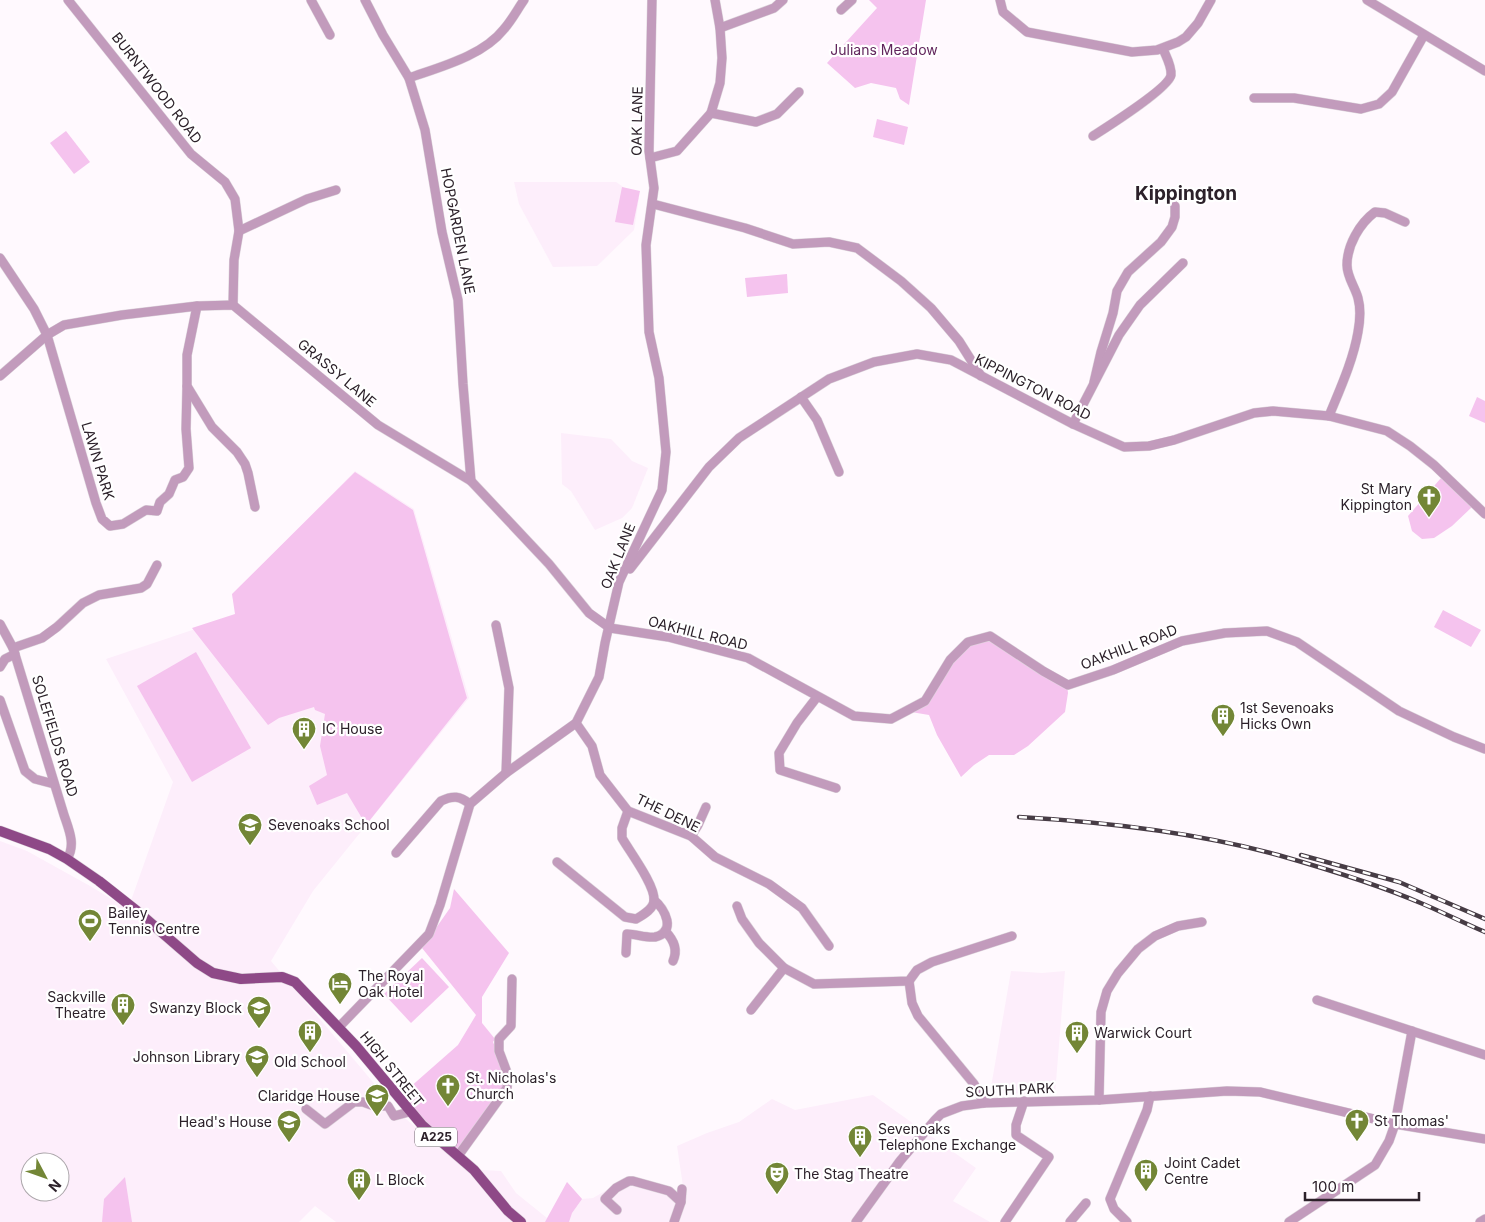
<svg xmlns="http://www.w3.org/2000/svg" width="1485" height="1222" font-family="Inter,sans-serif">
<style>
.built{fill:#fdeefb;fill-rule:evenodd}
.green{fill:#f5c3ee}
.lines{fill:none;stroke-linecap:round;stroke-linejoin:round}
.minor-casing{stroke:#ddd6dc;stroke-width:10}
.major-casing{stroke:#ddd6dc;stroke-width:11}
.minor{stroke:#c29bbc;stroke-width:9}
.major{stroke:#8e4987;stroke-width:10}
.rail-casing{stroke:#473c45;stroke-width:4.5}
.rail{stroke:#fff;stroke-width:2.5;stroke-dasharray:8;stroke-linecap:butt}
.labels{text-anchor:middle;stroke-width:4.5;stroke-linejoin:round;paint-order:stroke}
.shield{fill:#fff;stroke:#6b646a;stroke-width:1}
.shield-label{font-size:12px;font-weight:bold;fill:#2c212a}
.park-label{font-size:14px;fill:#61255c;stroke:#fff}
.street-label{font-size:14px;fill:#2c212a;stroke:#fff}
.poi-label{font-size:14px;fill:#2c212a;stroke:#fff;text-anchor:start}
.district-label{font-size:19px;font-weight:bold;fill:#2c212a;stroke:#fff}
</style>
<rect width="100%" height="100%" fill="#fff9fe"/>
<g class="built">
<path d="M514,182h102l23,16 -5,32 -37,36 -44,1 -34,-63z"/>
<path d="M561,433l50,6 21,22 16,7 -16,40 -10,10 -27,12 -24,-39 -9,-7z"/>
<path d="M355,471l59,38 55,189 -156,193 -42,70 128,152 66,56 36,2 15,22 31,25 20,-36 15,17 11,-1 31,-18 60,13 -7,-47 30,-13 32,-11 33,-23 23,11 78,-15 103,73 -23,33 37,21h-654l-21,-16 -16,16h-299v-381l27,10 63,35 38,23 45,-127 -67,-123 131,-44 -5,-20zM30,1162h30v30h-30z"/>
<path d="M1011,971l31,2 23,-2 -10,123 -65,-1z"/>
</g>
<g class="green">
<path d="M869,0h57l-17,105 -9,-6 -4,-11 -25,-5 -16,5 -28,-25 50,-55z"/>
<path d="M877,119l31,8 -4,18 -31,-8z"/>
<path d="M66,131l24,31 -16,12 -24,-31z"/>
<path d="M622,187l18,4 -7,34 -18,-3z"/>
<path d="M787,274l1,19 -41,4 -2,-19z"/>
<path d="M1477,397l8,4v22l-16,-7z"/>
<path d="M355,472l58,38 54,188 -101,127 -19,-32 -30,12 -8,-19 18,-11 -7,-29 5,-32 -10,-4 -1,-3 -35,11 -11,7 -76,-97 43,-14 -3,-20z"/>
<path d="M1441,478l31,29 -20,19 -18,12 -12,1 -10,-8 -4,-15z"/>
<path d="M1443,610l38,20 -10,17 -37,-20z"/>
<path d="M990,637l77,48 1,8 -3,19 -37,34 -14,9h-25l-15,10 -13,12 -24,-42 -8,-20 -18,-3 55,-69z"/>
<path d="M196,652l55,96 -59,34 -55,-96z"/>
<path d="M454,889l55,64 -27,44v26l13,16 -2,3 14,33 -2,12 -47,64 -36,-29 -22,-26 58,-51 18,-30 -54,-67 28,-40z"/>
<path d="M422,958l27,29 -38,36 -27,-29z"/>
<path d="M125,1177l7,45h-30l2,-23z"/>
<path d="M567,1182l15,17 -10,14 -3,9h-24z"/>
</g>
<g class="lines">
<defs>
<g id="minor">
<path d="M68,0l123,154 34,28 10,17 4,32 -5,29 -1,45"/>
<path d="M311,0l19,35"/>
<path d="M365,0l18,35 26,43 16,52 17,102 16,68 5,84 8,97"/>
<path d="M1000,0l3,12 24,20 105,20 25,-2 21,-8 8,-5 12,-14 13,-23"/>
<path d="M1367,0l118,71"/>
<path d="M841,10l11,-10"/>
<path d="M720,28l54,-20 9,-8"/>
<path d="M409,78c31,-11 74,-22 95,-49 8,-9 13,-19 20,-29"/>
<path d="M1254,98h40l67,11 18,-5 13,-12 32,-57"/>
<path d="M711,113l45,9 21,-8 22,-22"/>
<path d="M1093,136c14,-9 76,-48 78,-61 1,-8 -5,-19 -8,-26"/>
<path d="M650,158l27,-7 34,-38 9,-30 2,-25 -2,-30 -5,-28"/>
<path d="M653,204l92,24 48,16 36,-2 28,6 44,33 30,27 28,33 22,35"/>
<path d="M239,231l68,-32 29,-9"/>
<path d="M0,258l34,51 13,26 49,168 6,16 8,7 13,-2 23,-14 11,1 3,-9 9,-8 6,-14 8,-3 6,-9 -3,-39 1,-43"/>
<path d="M197,306l-10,49v31l25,41 25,25 8,12 3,9 7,34"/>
<path d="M0,376l47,-41 17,-10 58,-10 75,-9 36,-1 145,120 93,56 78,83 40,49 21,15 58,9 80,21 106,58 37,3 34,-18 25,-41 18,-18 22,-6 53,35 25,14 45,-15 69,-29 43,-8 42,-2 30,11 102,69 55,26 31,12"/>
<path d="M1094,382l7,-30 12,-39 4,-22 11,-19 33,-30 11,-15 3,-10v-11"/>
<path d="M801,397l16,23 22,52"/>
<path d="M1329,416c11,-27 24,-55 29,-84 2,-11 3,-23 0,-34 -3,-11 -11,-21 -11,-33 0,-20 13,-42 28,-53l10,1 20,9"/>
<path d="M1073,424l46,-89 21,-30 43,-42"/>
<path d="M630,569l79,-102 30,-29 90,-59 45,-17 43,-8 34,6 122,64 51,23 25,-1 25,-6 80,-27 19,-2 56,5 58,15 23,15 24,19 51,49"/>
<path d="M0,624l13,24 51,167c5,15 12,30 3,44"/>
<path d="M496,625l13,63 -3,85"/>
<path d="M13,648l29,-10 15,-11 26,-24 16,-8 42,-7 6,-4 10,-19"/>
<path d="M0,667l5,-8 10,-5"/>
<path d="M817,697l-20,26 -18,30 1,17 56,18"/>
<path d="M0,700l25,71 10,8 19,5"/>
<path d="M576,723l16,23 8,29 28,36 63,25 24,21 54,27 33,24 27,38"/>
<path d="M691,836l7,-11 8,-18"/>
<path d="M396,853l45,-52c12,-6 19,-5 29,3"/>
<path d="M557,862l68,55 11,2c7,-4 18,-10 18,-19 1,-15 -24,-48 -32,-62v-10l6,-17"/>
<path d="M737,906l5,13 17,24 25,25 30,16 95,-3 8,-11 15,-8 80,-26"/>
<path d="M665,931c9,9 13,19 8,30"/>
<path d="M626,953l1,-19c9,0 19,4 28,3 22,-5 10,-28 -1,-37"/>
<path d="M909,981l3,22 6,13 56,68 10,19"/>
<path d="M1317,1000l168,55"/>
<path d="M751,1010l33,-42"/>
<path d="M339,1027l90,-93 11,-29 30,-101 36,-31 70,-50 23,-46 6,-34 14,-61 43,-92 4,-38 -7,-74 -10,-46 -3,-87 8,-57 -5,-37 3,-151"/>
<path d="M1099,1100l2,-88 6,-21 11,-18 20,-24 17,-13 23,-10 24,-4"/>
<path d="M306,1109l19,15 29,-22h9l11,4h14l6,10 15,-4"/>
<path d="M458,1156l49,-68 1,-13 -9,-24v-12l12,-13 1,-47"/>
<path d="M617,1210l-12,-11 11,-11 13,-7h4l36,10 12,11"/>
<path d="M674,1222l7,-20 1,-13"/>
<path d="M856,1222l44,-61 35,-41 6,-6 21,-8 22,-3 115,-3 128,-9 33,1 135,32 90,15"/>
<path d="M1005,1222l44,-65 -33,-22v-10l8,-24"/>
<path d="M1070,1222l16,-19"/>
<path d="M1127,1222l-13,-13 -4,-10 37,-89 3,-14"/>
<path d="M1289,1222l86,-57 14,-24 6,-17 17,-93"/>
<path d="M1480,1222l5,-3"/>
</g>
<path id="major" d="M0,831l49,18 18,10 32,22 38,30 60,52 16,10 28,6 41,-2 13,5 61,64 66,79 52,45 34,41 13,11"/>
</defs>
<use href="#minor" class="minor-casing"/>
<use href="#major" class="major-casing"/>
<use href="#minor" class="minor"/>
<use href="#major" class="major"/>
<defs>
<g id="rail">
<path d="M1019,817c87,5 175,15 259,38 49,14 99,29 145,49 21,9 41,19 62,28"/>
<path d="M1301,855l98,27 86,37"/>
</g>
</defs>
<use href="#rail" class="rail-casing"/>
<use href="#rail" class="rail"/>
</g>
<defs>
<symbol id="church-pin" viewBox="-11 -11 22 30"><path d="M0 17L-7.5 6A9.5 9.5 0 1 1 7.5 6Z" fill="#738636" stroke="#fff"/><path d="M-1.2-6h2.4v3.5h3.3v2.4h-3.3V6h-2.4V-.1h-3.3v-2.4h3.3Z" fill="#fff"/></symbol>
<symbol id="building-pin" viewBox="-11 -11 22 30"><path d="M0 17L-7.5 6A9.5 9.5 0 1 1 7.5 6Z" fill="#738636" stroke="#fff"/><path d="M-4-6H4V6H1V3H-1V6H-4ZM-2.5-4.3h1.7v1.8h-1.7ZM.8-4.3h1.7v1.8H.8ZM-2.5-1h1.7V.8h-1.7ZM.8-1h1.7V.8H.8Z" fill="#fff"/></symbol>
<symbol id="school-pin" viewBox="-11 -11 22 30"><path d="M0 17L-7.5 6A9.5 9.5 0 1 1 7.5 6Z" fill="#738636" stroke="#fff"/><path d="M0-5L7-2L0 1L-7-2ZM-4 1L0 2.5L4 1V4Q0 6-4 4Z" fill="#fff"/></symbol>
<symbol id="stadium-pin" viewBox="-11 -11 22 30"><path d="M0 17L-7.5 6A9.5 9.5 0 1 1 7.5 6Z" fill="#738636" stroke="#fff"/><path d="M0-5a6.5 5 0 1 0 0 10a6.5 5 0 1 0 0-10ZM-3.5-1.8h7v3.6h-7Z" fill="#fff"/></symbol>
<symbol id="hotel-pin" viewBox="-11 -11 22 30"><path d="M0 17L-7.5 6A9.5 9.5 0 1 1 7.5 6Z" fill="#738636" stroke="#fff"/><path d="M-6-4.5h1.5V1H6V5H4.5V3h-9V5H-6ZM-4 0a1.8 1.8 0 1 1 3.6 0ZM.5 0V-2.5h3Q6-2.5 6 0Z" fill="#fff"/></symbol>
<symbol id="theatre-pin" viewBox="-11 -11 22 30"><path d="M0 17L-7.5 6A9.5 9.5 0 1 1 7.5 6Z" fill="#738636" stroke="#fff"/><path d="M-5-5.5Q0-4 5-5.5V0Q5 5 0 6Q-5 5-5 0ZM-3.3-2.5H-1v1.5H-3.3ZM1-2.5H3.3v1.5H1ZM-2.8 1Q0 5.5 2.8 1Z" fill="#fff"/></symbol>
</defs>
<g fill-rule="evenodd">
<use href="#church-pin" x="1415" y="483" width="28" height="38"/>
<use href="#building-pin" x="1209" y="702" width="28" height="38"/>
<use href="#building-pin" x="290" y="715" width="28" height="38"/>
<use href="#school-pin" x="236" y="811" width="28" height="38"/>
<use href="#stadium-pin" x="76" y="907" width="28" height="38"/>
<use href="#hotel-pin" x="326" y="970" width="28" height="38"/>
<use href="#building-pin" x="109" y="991" width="28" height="38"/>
<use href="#school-pin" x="245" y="994" width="28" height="38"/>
<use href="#building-pin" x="296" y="1018" width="28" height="38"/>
<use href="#building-pin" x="1063" y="1019" width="28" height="38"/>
<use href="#school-pin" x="243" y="1043" width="28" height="38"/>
<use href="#church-pin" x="434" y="1072" width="28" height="38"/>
<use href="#school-pin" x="363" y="1082" width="28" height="38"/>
<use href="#church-pin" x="1343" y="1107" width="28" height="38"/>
<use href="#school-pin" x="275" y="1108" width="28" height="38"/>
<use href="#building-pin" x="846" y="1123" width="28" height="38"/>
<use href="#building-pin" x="1132" y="1157" width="28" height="38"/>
<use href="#theatre-pin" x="763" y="1160" width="28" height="38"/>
<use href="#building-pin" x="345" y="1166" width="28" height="38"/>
</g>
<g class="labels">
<rect class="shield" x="415" y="1127.5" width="42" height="19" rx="4"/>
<g class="shield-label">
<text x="436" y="1141">A225</text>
</g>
<g class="park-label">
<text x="884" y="55">Julians Meadow</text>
</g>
<g class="street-label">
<text transform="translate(157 88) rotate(52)" y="5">BURNTWOOD ROAD</text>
<text transform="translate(637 121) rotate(-89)" y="5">OAK LANE</text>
<text transform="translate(458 231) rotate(79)" y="5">HOPGARDEN LANE</text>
<text transform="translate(337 373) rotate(40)" y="5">GRASSY LANE</text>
<text transform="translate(1033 387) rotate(27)" y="5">KIPPINGTON ROAD</text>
<text transform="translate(98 461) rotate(73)" y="5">LAWN PARK</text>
<text transform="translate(618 556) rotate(-68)" y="5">OAK LANE</text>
<text transform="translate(698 633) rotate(14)" y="5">OAKHILL ROAD</text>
<text transform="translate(1129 647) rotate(-21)" y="5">OAKHILL ROAD</text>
<text transform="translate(55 736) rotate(73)" y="5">SOLEFIELDS ROAD</text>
<text transform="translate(668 813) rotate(26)" y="5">THE DENE</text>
<text transform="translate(392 1069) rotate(51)" y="5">HIGH STREET</text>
<text transform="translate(1010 1090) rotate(-3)" y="5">SOUTH PARK</text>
</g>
<g class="poi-label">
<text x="1412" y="494" text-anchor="end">St Mary<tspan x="1412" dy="16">Kippington</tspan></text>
<text x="1240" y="713">1st Sevenoaks<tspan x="1240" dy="16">Hicks Own</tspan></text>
<text x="322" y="734">IC House</text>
<text x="268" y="830">Sevenoaks School</text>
<text x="108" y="918">Bailey<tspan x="108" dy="16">Tennis Centre</tspan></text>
<text x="358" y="981">The Royal<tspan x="358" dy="16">Oak Hotel</tspan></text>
<text x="106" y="1002" text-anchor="end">Sackville<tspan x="106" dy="16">Theatre</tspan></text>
<text x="242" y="1013" text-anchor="end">Swanzy Block</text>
<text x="1094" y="1038">Warwick Court</text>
<text x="240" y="1062" text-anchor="end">Johnson Library</text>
<text x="310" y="1067" text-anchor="middle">Old School</text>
<text x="466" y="1083">St. Nicholas's<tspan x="466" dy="16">Church</tspan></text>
<text x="360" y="1101" text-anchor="end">Claridge House</text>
<text x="1374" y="1126">St Thomas'</text>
<text x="272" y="1127" text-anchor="end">Head's House</text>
<text x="878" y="1134">Sevenoaks<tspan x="878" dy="16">Telephone Exchange</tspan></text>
<text x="1164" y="1168">Joint Cadet<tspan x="1164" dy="16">Centre</tspan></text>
<text x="794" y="1179">The Stag Theatre</text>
<text x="376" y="1185">L Block</text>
</g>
<g class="district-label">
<text x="1186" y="200">Kippington</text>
</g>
</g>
<g transform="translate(45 1177) rotate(131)"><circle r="24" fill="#ffffff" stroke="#aba6aa"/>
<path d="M0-4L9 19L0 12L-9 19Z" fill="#738636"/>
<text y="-8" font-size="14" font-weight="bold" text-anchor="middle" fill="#2c212a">N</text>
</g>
<path d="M1305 1192v8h114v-8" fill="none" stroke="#2c212a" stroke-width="2.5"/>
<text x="1312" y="1192" font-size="15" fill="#2c212a" stroke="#ffffff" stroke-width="4" paint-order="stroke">100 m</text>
</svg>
